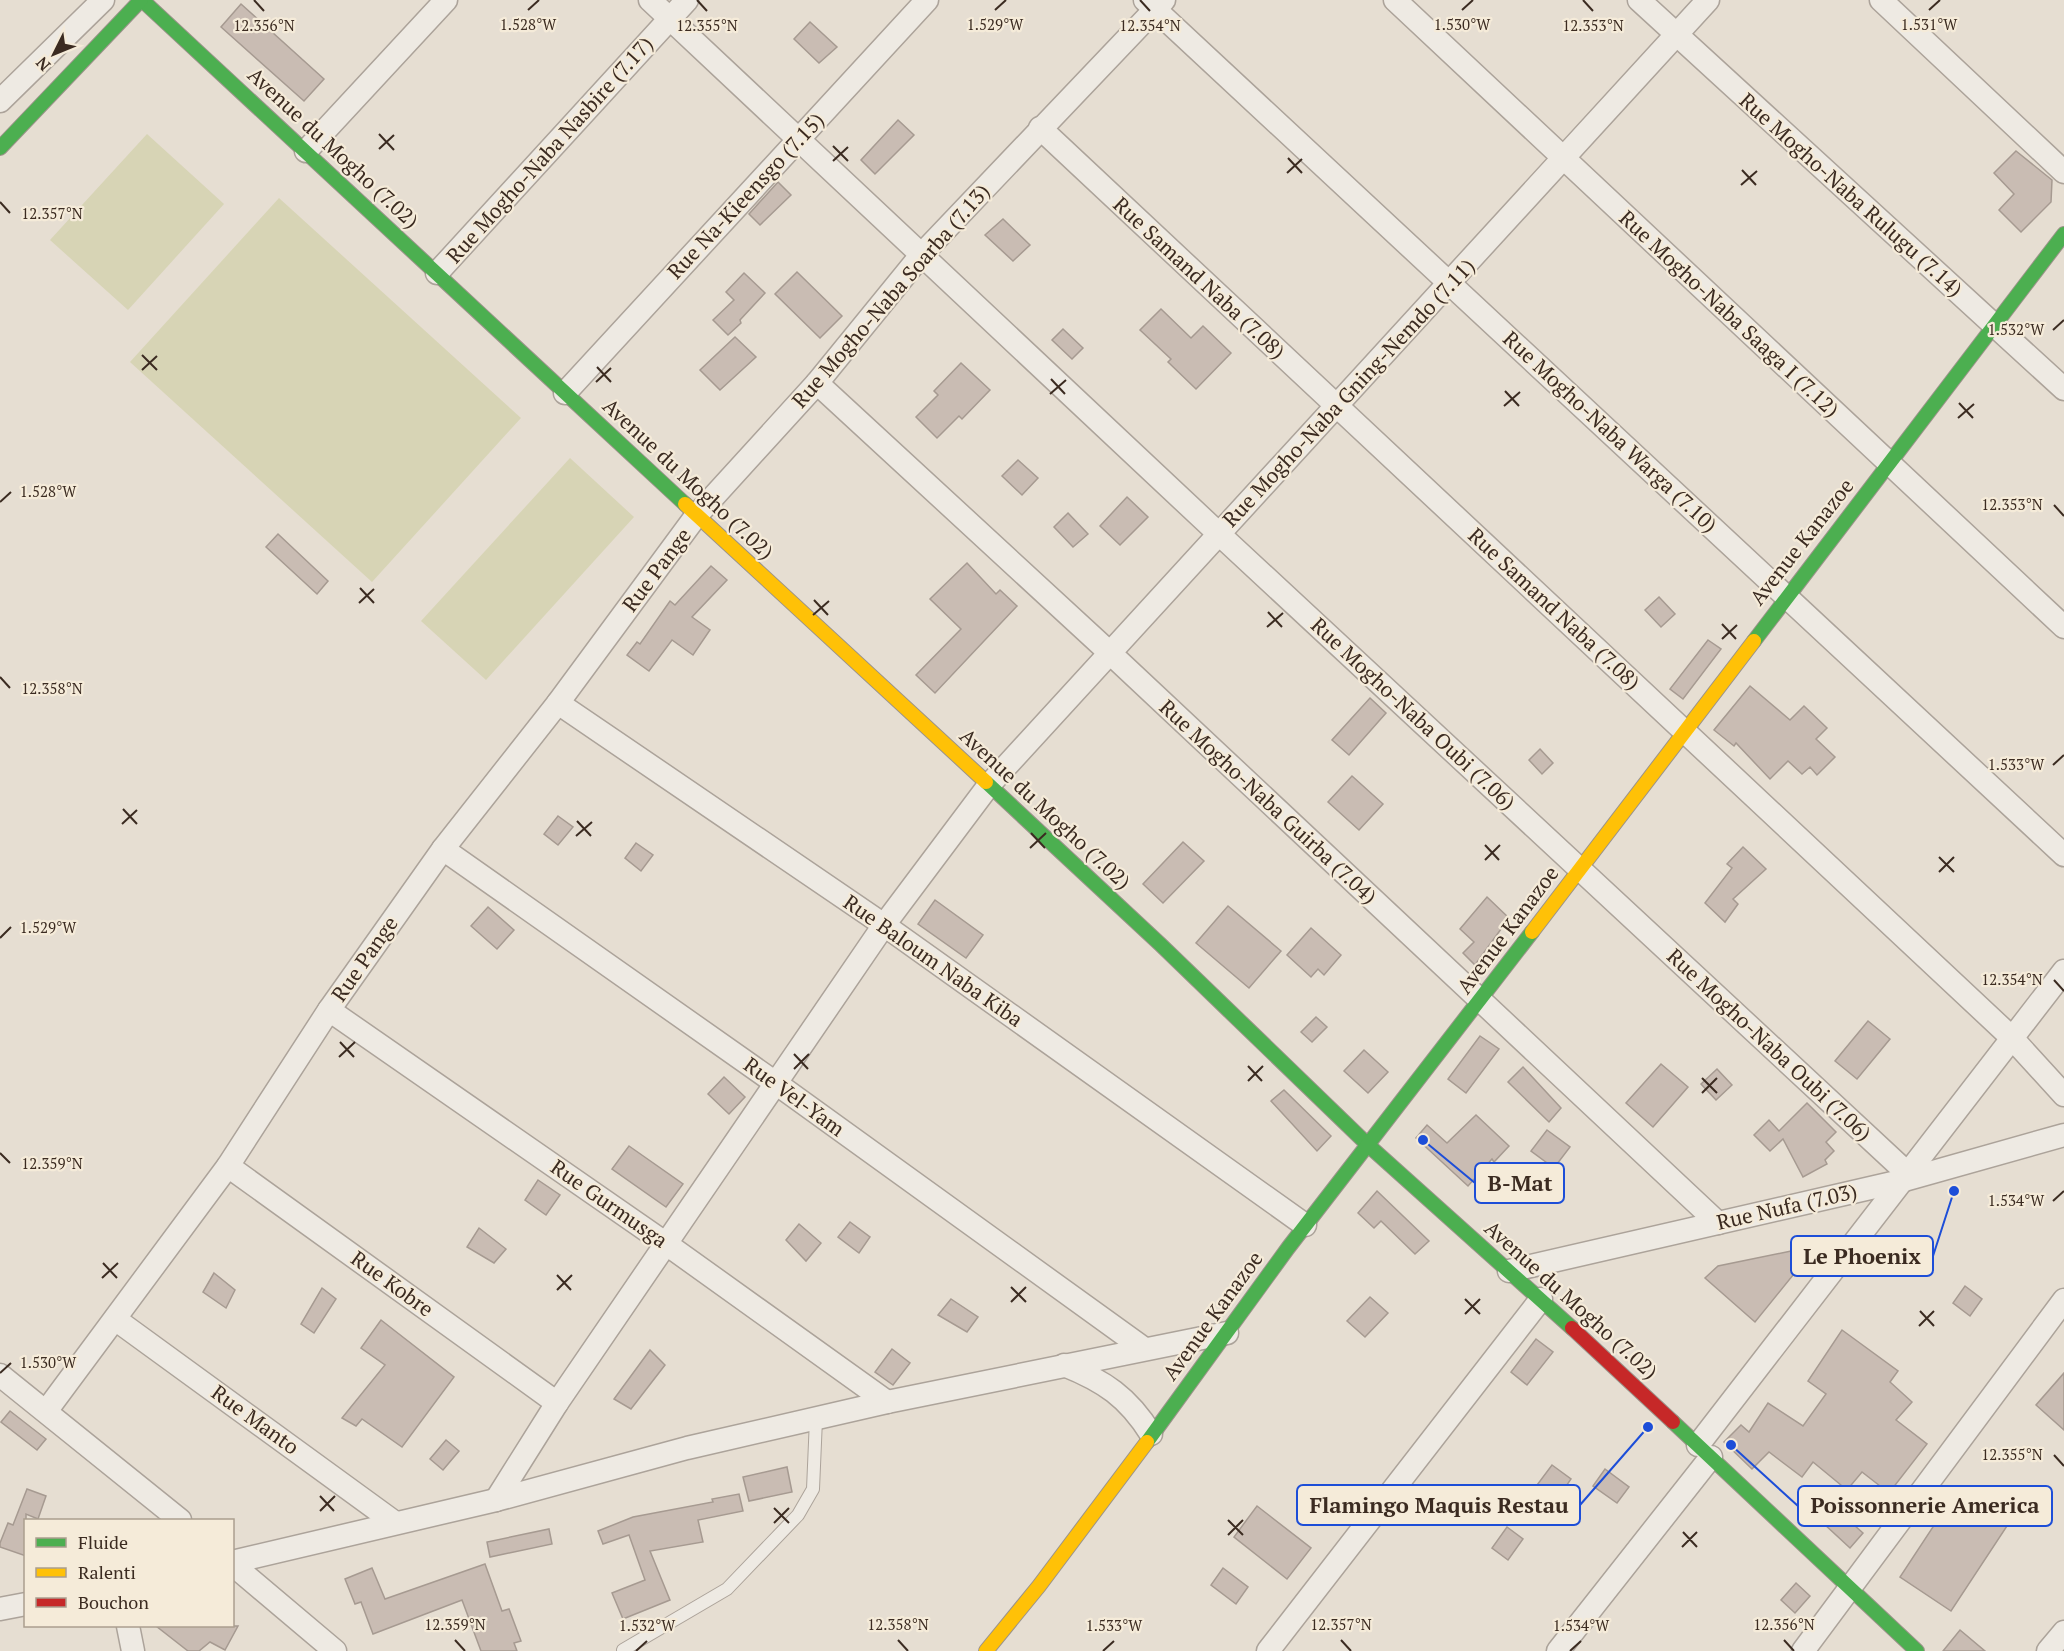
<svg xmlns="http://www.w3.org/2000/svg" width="2064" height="1651" font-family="'PT Serif',serif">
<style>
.green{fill:#d7d4b5}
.building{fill:#c9bcb3;stroke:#a69a91;stroke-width:1.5}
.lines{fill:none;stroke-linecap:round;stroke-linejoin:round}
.lane-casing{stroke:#aca39a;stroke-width:14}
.street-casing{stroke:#aca39a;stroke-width:25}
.fast-casing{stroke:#9b938a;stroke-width:16}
.slow-casing{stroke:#9b938a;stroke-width:16}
.jam-casing{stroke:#9b938a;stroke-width:16}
.lane{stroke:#eeeae3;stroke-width:12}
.street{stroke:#eeeae3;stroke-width:22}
.fast{stroke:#4caf50;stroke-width:14}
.slow{stroke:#ffc107;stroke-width:14}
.jam{stroke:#c62828;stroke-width:14}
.ticks{fill:none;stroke:#3b2b21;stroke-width:2}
.labels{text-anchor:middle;stroke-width:4.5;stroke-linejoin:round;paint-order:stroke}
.street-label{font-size:21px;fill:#3b2b21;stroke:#f5ebd9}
.ticks-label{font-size:15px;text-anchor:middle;fill:#3b2b21;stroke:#f5ebd9;stroke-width:4.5;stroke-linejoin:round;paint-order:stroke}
.leader{fill:none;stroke:#1d4ed8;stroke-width:2}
.callout-dot{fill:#1d4ed8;stroke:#f5ebd9;stroke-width:2}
.callout{fill:#f5ebd9;stroke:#1d4ed8;stroke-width:2}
.callout-label{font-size:22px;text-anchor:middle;font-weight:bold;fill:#3b2b21}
</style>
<rect width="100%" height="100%" fill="#e6ded2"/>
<g class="green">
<path d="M147,134l77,70 -96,106 -78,-70z"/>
<path d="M279,198l242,220 -149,164 -242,-220z"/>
<path d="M570,458l64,59 -148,163 -65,-59z"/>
</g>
<g class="building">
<path d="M241,4l83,75 -20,22 -83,-74z"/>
<path d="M810,22l27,25 -18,16 -25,-24z"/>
<path d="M898,120l16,15 -39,39 -14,-14z"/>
<path d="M2016,151l36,29 -1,22 -30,30 -22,-22 15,-16 -20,-21z"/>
<path d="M778,182l13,13 -31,30 -11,-11z"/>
<path d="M1003,219l27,26 -17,16 -28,-26z"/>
<path d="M797,272l45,44 -22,22 -45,-44z"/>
<path d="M744,273l21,20 -25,27 1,3 -13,12 -15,-15 21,-20 -8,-8z"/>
<path d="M1161,309l30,29 12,-12 28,27 -35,36 -28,-27 3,-3 -31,-29z"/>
<path d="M1063,329l20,19 -11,11 -20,-19z"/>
<path d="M735,337l21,20 -36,33 -20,-20z"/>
<path d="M961,363l29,27 -28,29 -3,-3 -22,22 -21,-21 22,-22 -4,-4z"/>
<path d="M1018,460l20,18 -16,17 -20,-19z"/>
<path d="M1127,497l21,20 -28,28 -20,-19z"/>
<path d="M1068,513l20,21 -15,13 -19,-20z"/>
<path d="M278,534l50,47 -11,13 -51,-47z"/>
<path d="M967,563l29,31 4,-4 17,16 -82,87 -19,-18 45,-46 -31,-30z"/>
<path d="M711,566l16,14 -35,37 18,13 -17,25 -21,-15 -23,31 -22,-16 10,-13 3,2 30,-43 5,4z"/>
<path d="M1659,597l16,17 -14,13 -16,-17z"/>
<path d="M1708,640l13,9 -38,50 -13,-10z"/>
<path d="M1750,686l40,34 14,-14 23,22 -11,11 19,18 -18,18 -7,-8 -8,7 -14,-13 -18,18 -34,-36 -2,3 -20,-16z"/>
<path d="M1370,698l16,15 -37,42 -17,-15z"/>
<path d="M1540,749l13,14 -11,11 -13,-14z"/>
<path d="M1352,776l31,28 -24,26 -31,-28z"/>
<path d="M558,816l15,11 -15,18 -14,-11z"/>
<path d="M1183,842l21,19 -41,42 -20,-19z"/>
<path d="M636,843l17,12 -12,16 -16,-13z"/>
<path d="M1743,847l23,22 -33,30 5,5 -13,18 -20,-19 27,-35 -5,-4z"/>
<path d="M1487,897l22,21 -34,47 -12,-12 11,-11 -14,-13z"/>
<path d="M935,900l48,35 -17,23 -48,-34z"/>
<path d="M1228,906l53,45 -32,37 -53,-45z"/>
<path d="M488,907l26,23 -17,19 -26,-23z"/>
<path d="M1311,928l30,27 -17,20 -6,-6 -7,8 -24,-22z"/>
<path d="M1316,1017l11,10 -15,15 -11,-10z"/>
<path d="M1868,1021l22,18 -33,40 -22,-18z"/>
<path d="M1480,1036l19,13 -33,44 -18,-14z"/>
<path d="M1364,1050l24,22 -20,21 -24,-22z"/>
<path d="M1661,1064l27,23 -35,40 -27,-24z"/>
<path d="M1523,1067l38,41 -12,14 -41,-40z"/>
<path d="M1717,1069l15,16 -16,15 -15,-16z"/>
<path d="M724,1077l21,20 -16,17 -21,-20z"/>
<path d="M1284,1090l47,46 -14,15 -46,-50z"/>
<path d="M1807,1103l29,29 -10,10 8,9 -9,9 2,4 -24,13 -20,-38 -13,12 -16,-16 15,-15 10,11z"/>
<path d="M1476,1115l33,31 -15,16 -2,-3 -24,27 -52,-48 11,-13 20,18z"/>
<path d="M1547,1130l23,17 -16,21 -23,-17z"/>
<path d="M629,1146l54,38 -17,23 -54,-38z"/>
<path d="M538,1180l22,15 -14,20 -21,-15z"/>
<path d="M1377,1191l52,50 -14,13 -34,-33 -7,7 -16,-15z"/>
<path d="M850,1222l20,15 -11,16 -21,-16z"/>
<path d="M799,1224l22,19 -15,18 -20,-21z"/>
<path d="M479,1228l27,21 -12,14 -27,-16z"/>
<path d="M1796,1250h7l3,9 -51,63 -50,-44 13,-12z"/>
<path d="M214,1273l21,17 -9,18 -23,-16z"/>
<path d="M1965,1286l17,13 -12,17 -17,-13z"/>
<path d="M322,1288l14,11 -22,34 -13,-9z"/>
<path d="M1370,1297l18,16 -23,24 -18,-16z"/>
<path d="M951,1299l27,18 -11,15 -29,-17z"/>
<path d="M381,1320l73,57 -52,70 -40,-28 -6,7 -14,-8 43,-53 -24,-17z"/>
<path d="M1842,1330l56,41 -8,11 22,20 -16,18 31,24 -38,49 -27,-21 -15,18 -34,-28 -11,15 -33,-25 -17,17 -28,-27 17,-17 8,7 19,-29 35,23 23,-32 -18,-13z"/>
<path d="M1536,1339l17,13 -26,33 -16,-13z"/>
<path d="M892,1349l18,14 -17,22 -18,-13z"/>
<path d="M650,1350l15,15 -34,44 -17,-10z"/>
<path d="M2064,1373v57l-28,-25z"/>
<path d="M10,1411l36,28 -9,11 -36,-28z"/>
<path d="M446,1440l13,11 -16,19 -13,-11z"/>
<path d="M1552,1465l19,14 -9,13 -5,-4 -5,8 -15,-11z"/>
<path d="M787,1467l5,25 -43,9 -6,-24z"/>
<path d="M1605,1469l24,18 -12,16 -24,-17z"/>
<path d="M27,1489l19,7 -8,23 -12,-5v42l-26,-9v-4l8,-20 5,2z"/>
<path d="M1956,1492l51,34 -56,85 -51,-34z"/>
<path d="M739,1494l4,17 -45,9 5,22 -53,9 20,49 -47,19 -11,-26 33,-13 -16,-45 -26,9 -5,-13 35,-14 80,-15 -1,-3z"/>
<path d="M1257,1506l54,42 -24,31 -53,-42z"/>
<path d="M1836,1509l27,24 -13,15 -27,-25z"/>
<path d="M1507,1527l16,12 -15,21 -16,-12z"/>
<path d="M549,1529l3,15 -62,13 -3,-15z"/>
<path d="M485,1564l17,47 7,-2 12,32 -7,2 3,8h-36l-19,-51 -89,34 -12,-32 -6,2 -10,-25 27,-11 13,31z"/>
<path d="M1223,1568l25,19 -12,17 -25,-19z"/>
<path d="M1796,1583l14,13 -15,17 -14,-13z"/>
<path d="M156,1626h82l-13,24 -15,-8 -11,9h-11z"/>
<path d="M1960,1630l25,21h-42z"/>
</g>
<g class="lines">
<defs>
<path id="lane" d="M623,1650l104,-61 71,-74 15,-26 3,-70"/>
<g id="street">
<path d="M650,0l569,534 687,638"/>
<path d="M1145,0l919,855"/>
<path d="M1395,0l669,627"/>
<path d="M1639,0l425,389"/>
<path d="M1881,0l183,172"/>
<path d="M0,101l103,-101"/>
<path d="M1040,128l971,909 53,58"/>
<path d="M306,151l140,-151"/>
<path d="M437,273l250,-273"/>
<path d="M817,383l293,270 608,570"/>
<path d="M565,393l362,-393"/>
<path d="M558,703l326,222 421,300"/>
<path d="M443,849l334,235 366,264"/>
<path d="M329,1010l336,233 222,159"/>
<path d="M228,1166l329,237"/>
<path d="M1509,1271l392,-90 163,-46"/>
<path d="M115,1319l279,203"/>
<path d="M1064,1365c40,16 64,32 87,69"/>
<path d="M0,1375l180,145"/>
<path d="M47,1410l181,-244 101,-156 114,-161 115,-146 138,-187 121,-133 105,-129 242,-254"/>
<path d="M1698,1445l366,-474"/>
<path d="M496,1500l61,-97 327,-478 105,-140 719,-785"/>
<path d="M232,1562l264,-62 191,-52 200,-46 340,-69"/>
<path d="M232,1564l103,87"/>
<path d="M0,1609l26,-5"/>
<path d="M128,1626l5,25"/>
<path d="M1268,1651l273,-352"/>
<path d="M1558,1651l153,-194"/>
<path d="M1803,1651l261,-351"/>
<path d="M2048,1651l16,-19"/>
</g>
<g id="fast">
<path d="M142,0l543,504"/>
<path d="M0,148l141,-148"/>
<path d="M1754,641l310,-407"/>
<path d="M986,782l175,163 207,200 204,183"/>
<path d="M1673,1422l244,229"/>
<path d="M1147,1442l141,-194 244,-316"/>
</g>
<g id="slow">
<path d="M685,504l301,278"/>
<path d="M1532,932l222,-291"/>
<path d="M986,1651l53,-65 108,-144"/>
</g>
<path id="jam" d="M1572,1328l101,94"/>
</defs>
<use href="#lane" class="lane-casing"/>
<use href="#street" class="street-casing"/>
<use href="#fast" class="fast-casing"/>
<use href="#slow" class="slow-casing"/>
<use href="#jam" class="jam-casing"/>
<use href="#lane" class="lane"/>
<use href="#street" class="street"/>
<use href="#fast" class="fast"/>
<use href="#slow" class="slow"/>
<use href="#jam" class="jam"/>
</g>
<path class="ticks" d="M254,0l10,11M697,0l10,11M1140,0l10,11M1583,0l10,11M528,10l11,-10M995,10l11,-10M1462,10l11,-10M1929,10l11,-10M379,134l15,16M833,146l15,15M379,149l15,-14M1288,158l14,15M833,161l15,-14M1742,170l14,15M1287,173l15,-14M1741,185l16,-14M0,202l10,11M2053,330l11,-10M142,355l15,15M597,367l14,15M142,370l15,-14M1051,379l14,15M596,382l15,-14M1505,391l14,15M1050,394l16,-14M1959,403l14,15M1504,406l16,-14M1958,418l16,-14M0,502l11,-10M2054,505l10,11M360,588l14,15M814,600l14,15M359,603l15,-14M1268,612l14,15M813,615l16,-14M1722,624l14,15M1267,627l16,-14M1722,639l15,-14M0,677l10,11M2053,765l11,-10M123,809l14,15M577,821l14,15M122,824l15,-14M1031,833l14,15M576,836l16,-14M1485,845l14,15M1030,848l16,-15M1939,857l15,15M1485,860l15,-15M1939,872l15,-15M0,938l11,-11M2054,980l10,11M340,1042l14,15M794,1054l14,15M339,1057l16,-15M1248,1066l14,15M794,1069l15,-15M1702,1078l15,15M1248,1081l15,-15M1702,1093l15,-15M0,1153l10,10M2053,1201l11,-10M103,1263l14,15M557,1275l14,15M102,1278l16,-15M1011,1287l15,15M557,1290l15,-15M1465,1299l15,15M1011,1302l15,-15M1920,1311l14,15M1465,1314l15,-15M1919,1326l15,-15M0,1373l11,-10M2054,1455l10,11M320,1496l14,15M774,1508l15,15M320,1511l15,-15M1228,1520l15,15M774,1523l15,-15M1683,1532l14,15M1228,1535l15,-15M1682,1547l15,-15M455,1640l10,11M898,1640l10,11M1341,1640l10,11M1784,1640l10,11M636,1651l11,-10M1103,1651l11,-10M1570,1651l11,-10"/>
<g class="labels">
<g class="street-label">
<text transform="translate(333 148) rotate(43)" y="7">Avenue du Mogho (7.02)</text>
<text transform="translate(550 150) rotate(-48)" y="7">Rue Mogho-Naba Nasbire (7.17)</text>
<text transform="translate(1851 195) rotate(42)" y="7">Rue Mogho-Naba Rulugu (7.14)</text>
<text transform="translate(746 196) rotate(-47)" y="7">Rue Na-Kieensgo (7.15)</text>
<text transform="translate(1199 278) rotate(43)" y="7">Rue Samand Naba (7.08)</text>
<text transform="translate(891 296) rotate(-49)" y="7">Rue Mogho-Naba Soarba (7.13)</text>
<text transform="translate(1729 314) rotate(43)" y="7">Rue Mogho-Naba Saaga I (7.12)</text>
<text transform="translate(1349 393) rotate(-47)" y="7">Rue Mogho-Naba Gning-Nemdo (7.11)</text>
<text transform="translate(1610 432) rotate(43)" y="7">Rue Mogho-Naba Warga (7.10)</text>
<text transform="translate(688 479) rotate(43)" y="7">Avenue du Mogho (7.02)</text>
<text transform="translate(1802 542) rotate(-52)" y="7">Avenue Kanazoe</text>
<text transform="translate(657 570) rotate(-53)" y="7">Rue Pange</text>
<text transform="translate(1554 609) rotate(43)" y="7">Rue Samand Naba (7.08)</text>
<text transform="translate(1413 714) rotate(43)" y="7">Rue Mogho-Naba Oubi (7.06)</text>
<text transform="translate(1268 802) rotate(43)" y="7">Rue Mogho-Naba Guirba (7.04)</text>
<text transform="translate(1045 809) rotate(43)" y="7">Avenue du Mogho (7.02)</text>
<text transform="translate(1508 930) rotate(-53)" y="7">Avenue Kanazoe</text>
<text transform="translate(365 959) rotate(-55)" y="7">Rue Pange</text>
<text transform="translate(933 961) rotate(35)" y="7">Rue Baloum Naba Kiba</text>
<text transform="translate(1769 1045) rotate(43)" y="7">Rue Mogho-Naba Oubi (7.06)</text>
<text transform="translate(794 1097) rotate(36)" y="7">Rue Vel-Yam</text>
<text transform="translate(609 1204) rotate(35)" y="7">Rue Gurmusga</text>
<text transform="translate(1787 1207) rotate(-13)" y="7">Rue Nufa (7.03)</text>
<text transform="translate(392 1284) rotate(36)" y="7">Rue Kobre</text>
<text transform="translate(1571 1300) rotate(42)" y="7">Avenue du Mogho (7.02)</text>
<text transform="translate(1213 1316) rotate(-54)" y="7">Avenue Kanazoe</text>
<text transform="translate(255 1420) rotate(36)" y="7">Rue Manto</text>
</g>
</g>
<g class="ticks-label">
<text x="528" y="30">1.528°W</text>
<text x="995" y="30">1.529°W</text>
<text x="1462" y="30">1.530°W</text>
<text x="1929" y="30">1.531°W</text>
<text x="264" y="31">12.356°N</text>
<text x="1150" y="31">12.354°N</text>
<text x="1593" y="31">12.353°N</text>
<text x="707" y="31">12.355°N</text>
<text x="52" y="219">12.357°N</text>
<text x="2016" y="335">1.532°W</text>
<text x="48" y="497">1.528°W</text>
<text x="2012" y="510">12.353°N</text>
<text x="52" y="694">12.358°N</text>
<text x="2016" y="770">1.533°W</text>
<text x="48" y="933">1.529°W</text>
<text x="2012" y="985">12.354°N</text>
<text x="52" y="1169">12.359°N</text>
<text x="2016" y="1206">1.534°W</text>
<text x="48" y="1368">1.530°W</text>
<text x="2012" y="1460">12.355°N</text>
<text x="455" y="1630">12.359°N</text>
<text x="898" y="1630">12.358°N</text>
<text x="1341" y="1630">12.357°N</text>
<text x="1784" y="1630">12.356°N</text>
<text x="647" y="1631">1.532°W</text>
<text x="1114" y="1631">1.533°W</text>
<text x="1581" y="1631">1.534°W</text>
</g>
<path class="leader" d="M1423 1140L1475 1183M1954 1191L1933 1256M1648 1427L1580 1505M1731 1445L1798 1506"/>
<g class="callout-dot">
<circle cx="1423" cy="1140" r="6"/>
<circle cx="1954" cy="1191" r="6"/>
<circle cx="1648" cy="1427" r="6"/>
<circle cx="1731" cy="1445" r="6"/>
</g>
<g class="callout">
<rect x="1475" y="1163" width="89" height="40" rx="6"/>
<rect x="1791" y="1236" width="142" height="40" rx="6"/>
<rect x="1297" y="1485" width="283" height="40" rx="6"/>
<rect x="1798" y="1486" width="254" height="40" rx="6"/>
</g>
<g class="callout-label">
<text x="1520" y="1191">B-Mat</text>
<text x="1862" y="1264">Le Phoenix</text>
<text x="1439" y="1513">Flamingo Maquis Restau</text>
<text x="1925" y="1513">Poissonnerie America</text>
</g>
<rect x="24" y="1519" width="210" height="108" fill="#f5ebd9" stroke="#ab9e8f" stroke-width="1.5"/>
<rect x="36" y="1538" width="30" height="9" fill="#4caf50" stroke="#ab9e8f" stroke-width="1.5"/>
<text x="78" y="1549" font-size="18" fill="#3b2b21">Fluide</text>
<rect x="36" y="1568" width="30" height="9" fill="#ffc107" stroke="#ab9e8f" stroke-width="1.5"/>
<text x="78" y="1579" font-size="18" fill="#3b2b21">Ralenti</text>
<rect x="36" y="1598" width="30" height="9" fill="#c62828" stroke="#ab9e8f" stroke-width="1.5"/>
<text x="78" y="1609" font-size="18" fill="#3b2b21">Bouchon</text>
<g transform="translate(54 54) rotate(227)" stroke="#f5ebd9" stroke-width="4.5" paint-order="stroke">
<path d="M0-4.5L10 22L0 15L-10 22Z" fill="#3b2b21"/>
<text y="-9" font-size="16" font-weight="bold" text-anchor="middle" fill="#3b2b21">N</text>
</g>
</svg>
